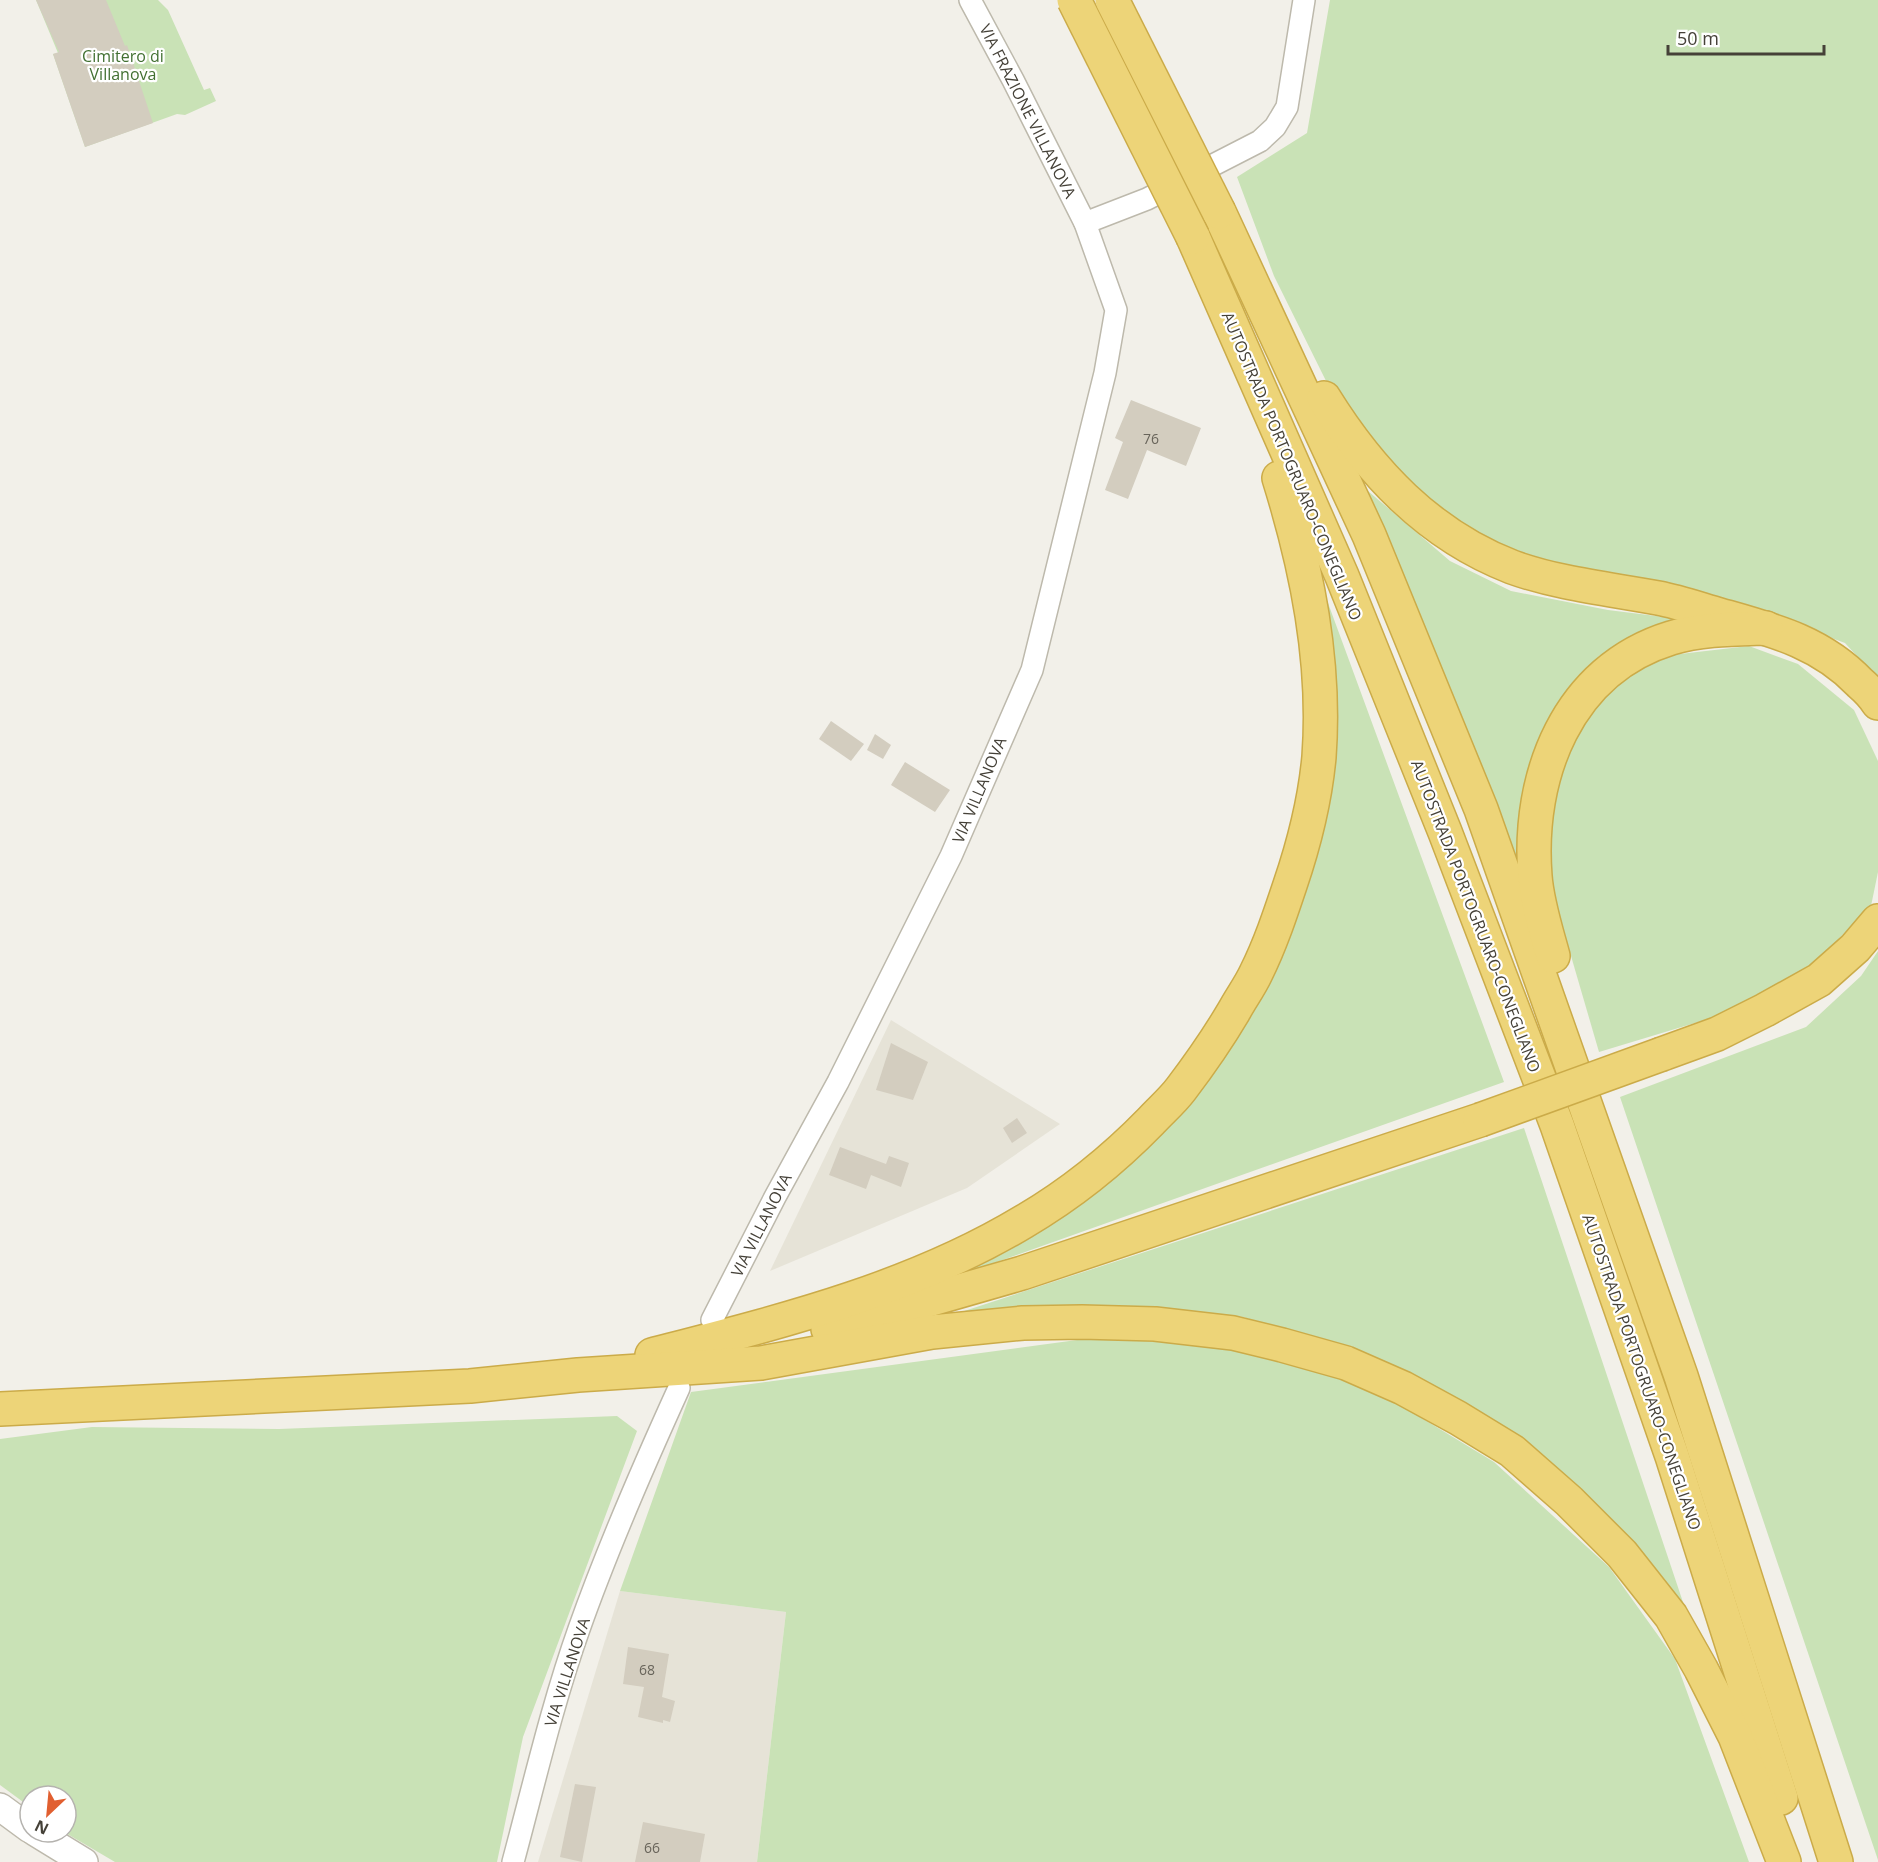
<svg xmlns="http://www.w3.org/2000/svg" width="1878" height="1862" font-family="'Open Sans',sans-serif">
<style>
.residential{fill:#e6e3d7}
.green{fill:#c9e2b6}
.building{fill:#d3cdbf}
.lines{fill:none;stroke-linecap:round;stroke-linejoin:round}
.minor-casing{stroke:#bdb9ac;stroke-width:24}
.tertiary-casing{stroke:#bdb9ac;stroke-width:30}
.motorway-casing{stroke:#cbab49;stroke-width:36}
.minor{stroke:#fff;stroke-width:21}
.tertiary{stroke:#fff;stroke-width:27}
.motorway{stroke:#edd478;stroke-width:33}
.motorway-bridge-casing{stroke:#cbab49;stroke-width:36;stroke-linecap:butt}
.motorway-bridge{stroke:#edd478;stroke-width:33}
.labels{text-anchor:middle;stroke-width:4.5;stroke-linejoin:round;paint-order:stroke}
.number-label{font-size:14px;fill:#68645a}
.park-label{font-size:16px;fill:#427032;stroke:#fff}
.street-label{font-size:16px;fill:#454138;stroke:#fff}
</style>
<rect width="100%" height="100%" fill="#f2f0e9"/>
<g class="residential">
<path d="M891,1020l169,104 -93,64 -197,83z"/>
<path d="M620,1591l166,21 -29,250h-219z"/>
</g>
<g class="green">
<path d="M36,0h122l10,10 36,80 6,-2 6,13 -31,14 -8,-1 -92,33 -32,-93 5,-1z"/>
<path d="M1330,0h548v679l-33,-36 -95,-35 -219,-47 -84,-36 -46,-37 -71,-99 -56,-113 -37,-99 70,-44z"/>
<path d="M1368,491l82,70 61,30 97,19 72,9 -81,37 -48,62 -29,156z"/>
<path d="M1321,584l183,498 -569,202 196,-128 161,-244z"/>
<path d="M1749,646l49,18 56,46 24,51v111l-7,34 -54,55 -89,52 -129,39 -51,-175 9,-108 35,-64 62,-48z"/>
<path d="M1878,951v909l-258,-763 186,-70 55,-51z"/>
<path d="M1524,1128l169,504 -112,-142 -211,-131 -127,-42 -134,-10 -154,7z"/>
<path d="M1099,1337l139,12 131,37 125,76 115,105 66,92 74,203h-992l29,-250 -166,-21 71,-199z"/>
<path d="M617,1416l20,15 -114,306 -26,125h-382l-51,-30h2v-36h-36v11l-30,-22v-346l92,-12 187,2z"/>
</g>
<g class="building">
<path d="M36,0h70l19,46 2,-1 26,78 -68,24 -32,-93 6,-2z"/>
<path d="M1131,400l70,28 -15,38 -39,-16 -19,49 -23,-9 18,-48 -8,-4z"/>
<path d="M831,721l33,23 -13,17 -32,-22z"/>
<path d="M875,734l16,11 -8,14 -16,-9z"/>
<path d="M905,762l45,28 -15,22 -44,-27z"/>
<path d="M891,1043l37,19 -15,38 -37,-10z"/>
<path d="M1017,1118l10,15 -15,10 -9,-15z"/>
<path d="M840,1147l46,17 3,-8 20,7 -8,24 -30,-12 -5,14 -37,-14z"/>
<path d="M628,1647l41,7 -7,43 13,4 -5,21 -7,-2v3l-25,-6 6,-30 -21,-3z"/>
<path d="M575,1784l21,3 -14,75 -22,-5z"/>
<path d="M643,1822l62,12 -5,28h-65z"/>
</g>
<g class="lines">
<defs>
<g id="minor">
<path d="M1085,223l62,-24 113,-58 15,-14 12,-20 17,-107"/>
<path d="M712,1320l63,-123 63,-115 113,-226 81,-186 73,-297 11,-63 -31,-87 -72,-143 -43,-80"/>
<path d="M513,1862c21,-78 39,-157 66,-233 29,-82 64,-162 100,-241"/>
</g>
<g id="tertiary">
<path d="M0,1807l30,22"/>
<path d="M35,1832l49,30"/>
</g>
<g id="motorway">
<path d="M1219,212l150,323 112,274 200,567 155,486"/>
<path d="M1193,237l149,339 103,256 112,293 115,331 109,342"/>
<path d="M1324,398c46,74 105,137 188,169 47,17 98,22 146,31 21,4 41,11 62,17 53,15 101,27 140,68 7,6 13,12 18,20"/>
<path d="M1553,956c-7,-26 -16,-53 -18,-80 -8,-100 32,-206 136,-238 30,-9 63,-9 95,-10"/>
<path d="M1662,1054l55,-20 48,-24 54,-30 36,-32 23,-27"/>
<path d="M828,1329l194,-56 458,-153"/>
<path d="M652,1355c127,-33 258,-65 371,-133 48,-28 90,-62 128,-101 10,-11 21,-20 30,-32 19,-25 37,-51 53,-78 7,-13 16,-25 22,-38 14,-28 24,-58 34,-88 14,-41 25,-85 29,-128 7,-95 -12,-189 -40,-279"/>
<path d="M0,1409l470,-23 108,-11 183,-12 171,-31 91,-9 59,-1 73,2 78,9 49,12 64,18 57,25 55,30 54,33 57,50 53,53 49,62 30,53 34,67 49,126"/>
</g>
</defs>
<use href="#minor" class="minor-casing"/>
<use href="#tertiary" class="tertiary-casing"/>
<use href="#motorway" class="motorway-casing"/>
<use href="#minor" class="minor"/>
<use href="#tertiary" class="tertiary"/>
<use href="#motorway" class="motorway"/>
<defs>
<g id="motorway-bridge">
<path d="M1074,0l119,237"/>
<path d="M1112,0l107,212"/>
<path d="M1480,1120l182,-66"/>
</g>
</defs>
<use href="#motorway-bridge" class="motorway-bridge-casing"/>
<use href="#motorway-bridge" class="motorway-bridge"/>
</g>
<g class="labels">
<g class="number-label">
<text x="1151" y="444">76</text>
<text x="647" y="1675">68</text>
<text x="652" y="1853">66</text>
</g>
<g class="park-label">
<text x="123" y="62">Cimitero di<tspan x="123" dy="18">Villanova</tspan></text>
</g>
<g class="street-label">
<text transform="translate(1028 111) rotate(63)" y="6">VIA FRAZIONE VILLANOVA</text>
<text transform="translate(1292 466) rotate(67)" y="6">AUTOSTRADA PORTOGRUARO-CONEGLIANO</text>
<text transform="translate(979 790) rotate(-67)" y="6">VIA VILLANOVA</text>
<text transform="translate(1476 916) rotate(69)" y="6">AUTOSTRADA PORTOGRUARO-CONEGLIANO</text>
<text transform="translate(761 1225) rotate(-63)" y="6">VIA VILLANOVA</text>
<text transform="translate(1642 1372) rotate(71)" y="6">AUTOSTRADA PORTOGRUARO-CONEGLIANO</text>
<text transform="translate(567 1672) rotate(-72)" y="6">VIA VILLANOVA</text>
</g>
</g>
<g transform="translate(48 1814) rotate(206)"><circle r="28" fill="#ffffff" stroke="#b5b3af" stroke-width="1.5"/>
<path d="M0-4.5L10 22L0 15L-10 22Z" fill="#e15f30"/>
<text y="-9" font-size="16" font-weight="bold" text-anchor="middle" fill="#454138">N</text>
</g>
<path d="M1668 45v9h156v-9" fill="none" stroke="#454138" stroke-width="3"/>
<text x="1677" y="45" font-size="18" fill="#454138" stroke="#ffffff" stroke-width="4.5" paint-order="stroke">50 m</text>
</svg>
